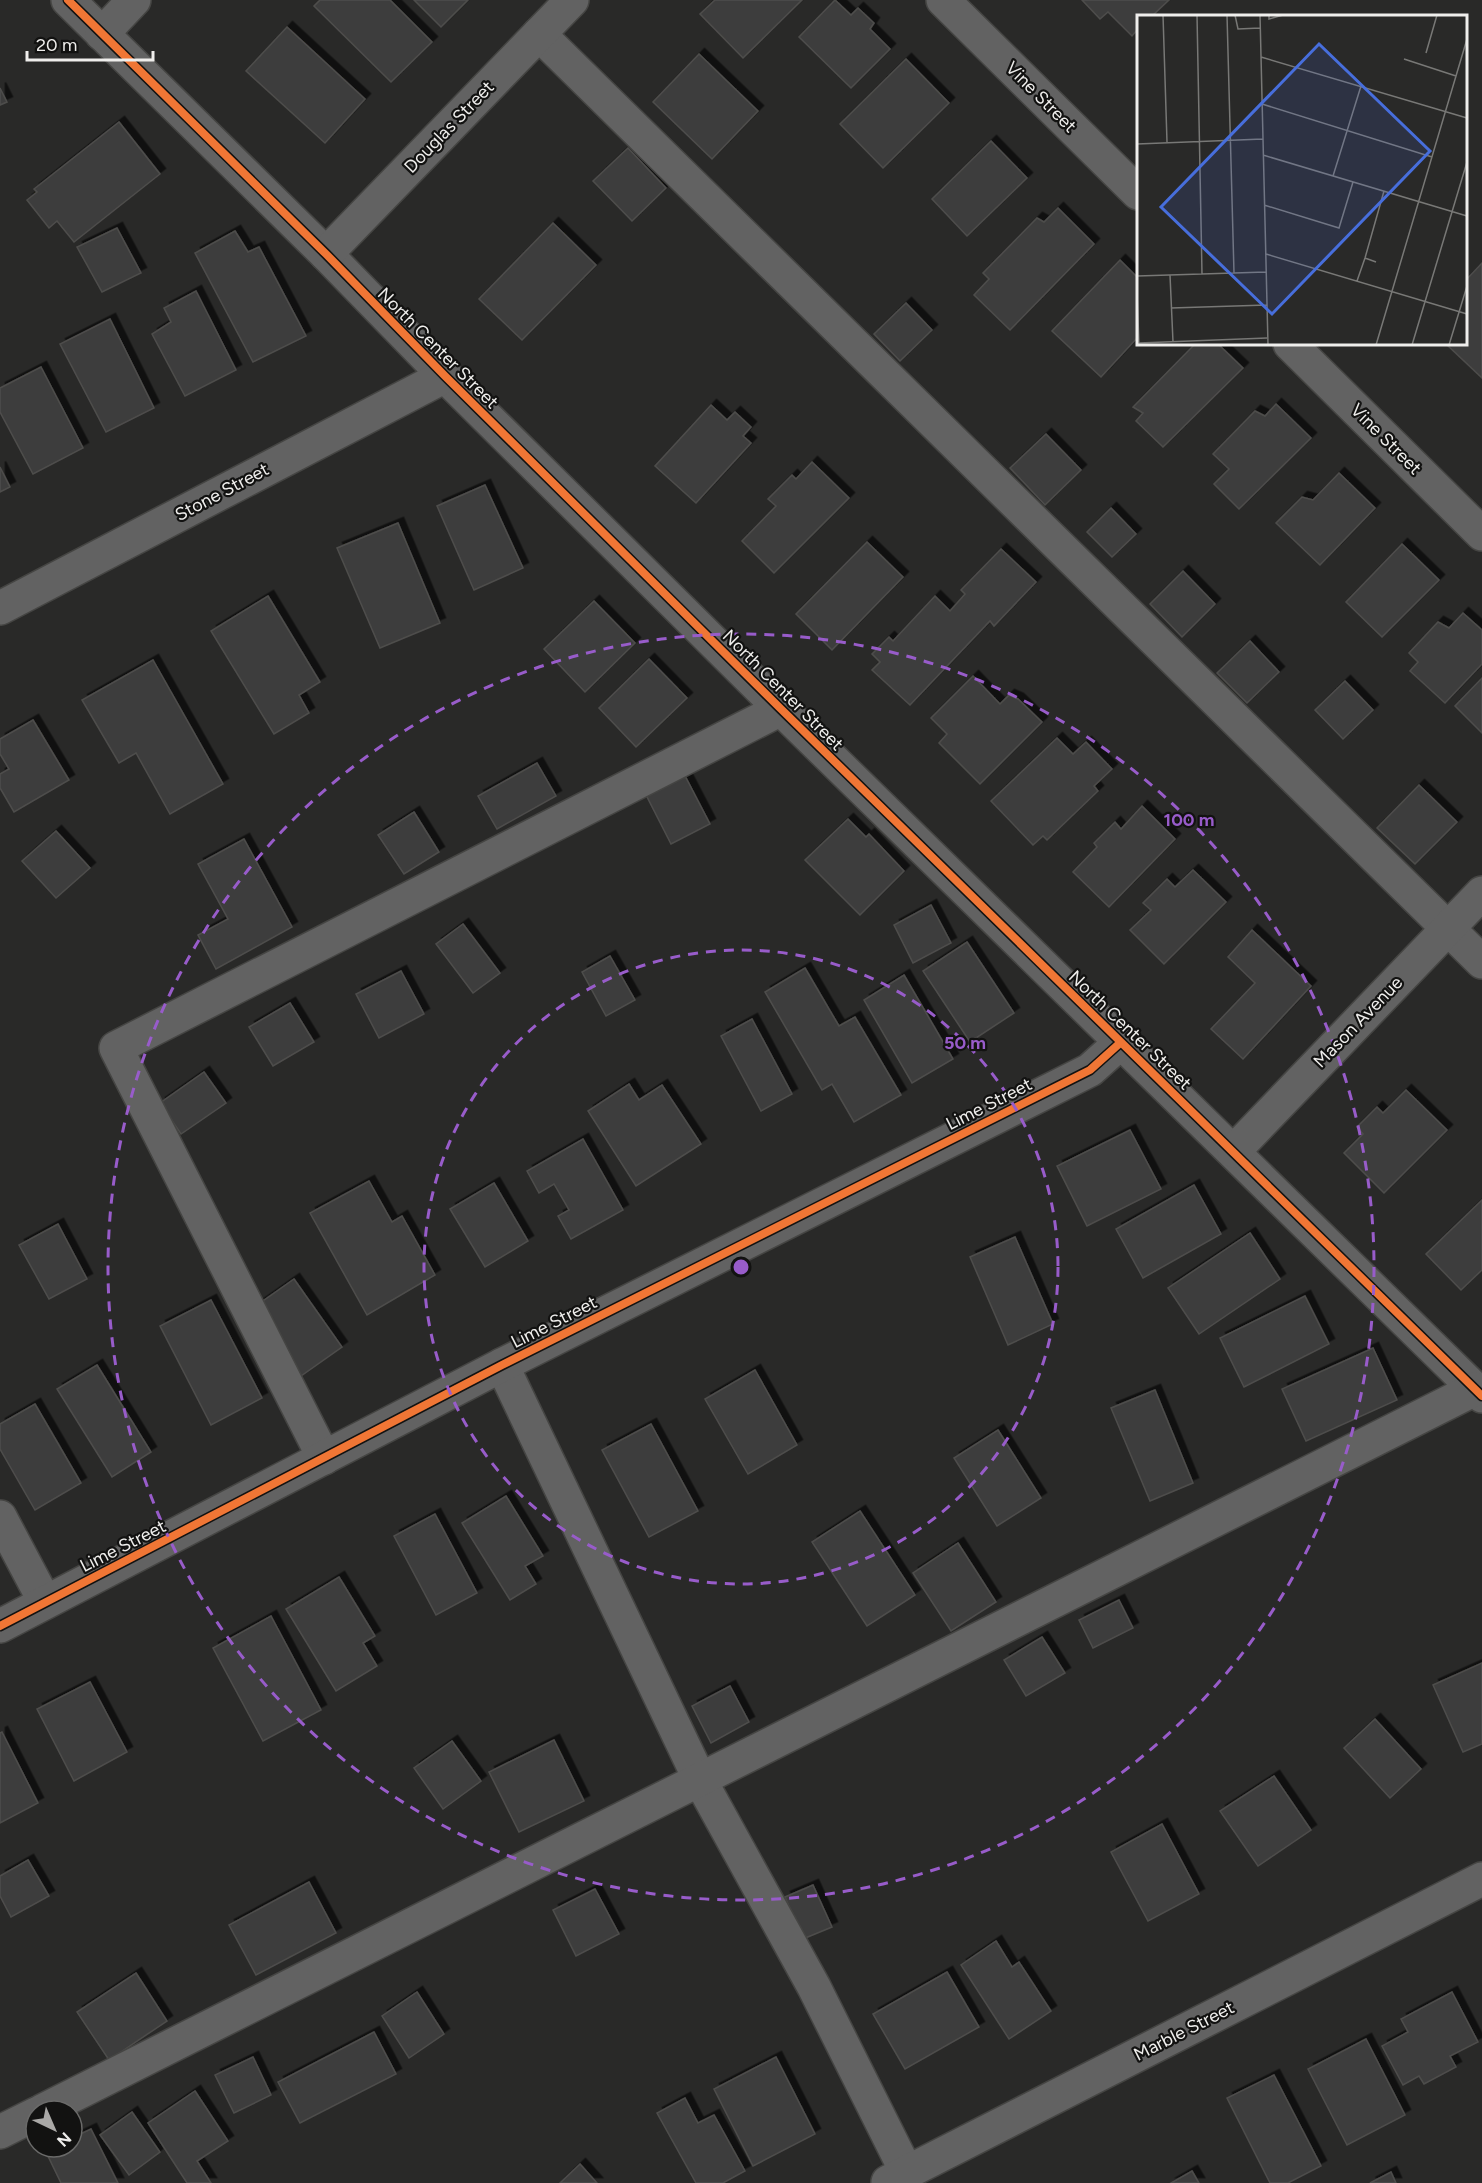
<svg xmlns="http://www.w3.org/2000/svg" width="1482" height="2183" font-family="Figtree,sans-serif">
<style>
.building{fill:#3e3e3d;stroke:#4e4d4c;stroke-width:1.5;filter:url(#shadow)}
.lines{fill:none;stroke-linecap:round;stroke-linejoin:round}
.minor-casing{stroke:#454543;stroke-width:36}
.minor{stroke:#626262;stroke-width:33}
.cycleway-casing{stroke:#121211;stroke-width:11}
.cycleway{stroke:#f07635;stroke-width:8}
.ring{fill:none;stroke:#985cca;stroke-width:3;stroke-dasharray:10 8}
.labels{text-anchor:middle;stroke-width:4.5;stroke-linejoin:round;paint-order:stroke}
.street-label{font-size:18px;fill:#efeeec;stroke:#121211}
.inset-road{fill:none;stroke:#787876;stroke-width:1.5}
.view{fill:#476edc;fill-opacity:0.15;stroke:#476edc;stroke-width:3}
.inset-edge{fill:none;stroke:#efeeec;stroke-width:3}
.centre{fill:#985cca;stroke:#121211;stroke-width:3}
.ring-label{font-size:18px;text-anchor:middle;font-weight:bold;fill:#985cca;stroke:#121211;stroke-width:4.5;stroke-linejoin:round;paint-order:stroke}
</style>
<defs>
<filter id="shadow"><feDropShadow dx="5.5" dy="-5.5" stdDeviation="0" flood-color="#0009"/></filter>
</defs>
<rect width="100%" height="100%" fill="#292928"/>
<g class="building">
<path d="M320,0h70l42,42 -41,40 -77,-76z"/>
<path d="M414,0h54l-27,27z"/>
<path d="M715,0h87l-59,58 -43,-44z"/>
<path d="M835,0l16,15 7,-7 16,15 -4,6 20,20 -39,39 -52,-51z"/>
<path d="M1082,0h87l-17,16h-14v13l-6,7 -24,-24 -8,7z"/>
<path d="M287,27l78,72 -40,44 -79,-72z"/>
<path d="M699,54l59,57 -46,48 -59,-57z"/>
<path d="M906,59l43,44 -66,65 -43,-44z"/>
<path d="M0,88l7,14 -7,3z"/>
<path d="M119,122l41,52 -86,68 -17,-21 -8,7 -22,-28 10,-8 -3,-3z"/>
<path d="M991,141l36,37 -60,58 -35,-37z"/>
<path d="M628,148l38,40 -34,33 -39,-40z"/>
<path d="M1058,208l36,36 -84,86 -36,-35 15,-16 -6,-6 54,-55 7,4z"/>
<path d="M553,223l43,42 -74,75 -43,-41z"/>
<path d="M117,228l24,45 -39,19 -25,-45z"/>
<path d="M235,231l13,21 11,-5 47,89 -53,26 -58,-109z"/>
<path d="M1120,260l18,18v59l-37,40 -49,-46z"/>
<path d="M1482,263v115l-36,-34h20v-64z"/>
<path d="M196,291l40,79 -51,26 -33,-62 19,-12 -7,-14z"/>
<path d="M906,303l26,27 -32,31 -26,-27z"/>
<path d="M110,319l44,89 -48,24 -46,-88z"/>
<path d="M1195,344h23l25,24 -80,79 -27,-26 7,-8 -10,-6z"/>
<path d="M41,367l42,81 -50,26 -33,-62v-24z"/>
<path d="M1276,404l35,34 -72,71 -25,-25 15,-15 -16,-15 42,-43 10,5z"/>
<path d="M711,405l16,15 8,-8 16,15 -8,9 8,7 -55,60 -41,-37z"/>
<path d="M1046,434l35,36 -36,35 -35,-37z"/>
<path d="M812,462l37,36 -75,75 -32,-32 34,-35 -8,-7 24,-24 4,4z"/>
<path d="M0,467l10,20 -10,5z"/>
<path d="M1339,473l36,35 -55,57 -44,-42 26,-26 11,3z"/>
<path d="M485,485l38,83 -49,22 -37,-84z"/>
<path d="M1111,508l25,26 -24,23 -25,-25z"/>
<path d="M398,523l42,100 -60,25 -43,-100z"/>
<path d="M867,542l36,35 -71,73 -36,-36z"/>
<path d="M1402,544l37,36 -57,57 -36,-35z"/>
<path d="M1001,549l35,33 -42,44 -4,-5 -80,84 -38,-35 8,-8 -8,-8 17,-17 4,4 42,-45 15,15 15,-17 -4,-4z"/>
<path d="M1183,571l32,33 -33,33 -32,-33z"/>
<path d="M268,596l52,86 -21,13 10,18 -35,21 -63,-103z"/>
<path d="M594,601l41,42 -50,49 -41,-43z"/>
<path d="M1463,613l19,17v34l-37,39 -35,-32 8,-9 -9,-9 29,-31 11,6z"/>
<path d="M1250,641l29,31 -32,31 -30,-30z"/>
<path d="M649,659l38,39 -51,49 -37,-39z"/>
<path d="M153,660l70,124 -53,30 -34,-61 -17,10 -37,-63z"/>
<path d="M973,676l27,28 9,-9 9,4 24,23 -62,62 -41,-41 8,-9 -16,-16z"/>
<path d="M1482,678v55l-27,-27z"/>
<path d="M1345,681l28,29 -30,29 -28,-29z"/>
<path d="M33,720l36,60 -55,32 -14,-24v-14l9,-5 -9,-15v-15z"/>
<path d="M1057,738l16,16 13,-12 26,27 -18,17 4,5 -51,49 -4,-4 -10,9 -42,-44z"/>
<path d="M537,763l19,33 -59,33 -19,-33z"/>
<path d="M682,770l28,54 -39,20 -28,-55z"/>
<path d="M1419,785l38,37 -42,42 -38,-36z"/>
<path d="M1142,806l33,33 -66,68 -36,-35 24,-25 -3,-4 21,-21 6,7z"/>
<path d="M414,812l25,40 -35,22 -26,-39z"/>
<path d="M848,819l18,18 3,-3 35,37 -44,44 -55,-55z"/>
<path d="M56,831l34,37 -34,30 -34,-37z"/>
<path d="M244,839l48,88 -76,42 -18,-34 30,-16 -30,-55z"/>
<path d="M1193,870l33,32 -62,62 -34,-34 21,-20 -8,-7 24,-24 8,8z"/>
<path d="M931,905l20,38 -38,20 -19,-38z"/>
<path d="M463,924l37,49 -27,20 -37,-49z"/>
<path d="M1252,930l59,56 -68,73 -32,-30 44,-46 -27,-26z"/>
<path d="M967,942l47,71 -44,29 -47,-71z"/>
<path d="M610,956l25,44 -29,16 -24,-44z"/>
<path d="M805,968l34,58 16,-9 46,78 -47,27 -22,-38 -10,6 -57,-98z"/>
<path d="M401,971l23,43 -45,24 -23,-44z"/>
<path d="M904,975l49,84 -41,24 -48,-83z"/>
<path d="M290,1003l24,39 -41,24 -24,-39z"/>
<path d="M752,1019l40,75 -31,17 -40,-75z"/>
<path d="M204,1072l22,31 -45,31 -21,-31z"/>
<path d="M629,1084l10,16 23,-15 39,59 -65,42 -48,-75z"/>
<path d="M1406,1090l41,40 -63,63 -40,-40 19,-19 -6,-7 20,-20 6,6z"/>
<path d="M1130,1130l31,59 -74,37 -30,-60z"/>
<path d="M583,1139l40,71 -52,29 -13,-23 11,-6 -15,-26 -15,9 -12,-22z"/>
<path d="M369,1181l23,41 10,-6 33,59 -68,40 -57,-102z"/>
<path d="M494,1183l34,58 -43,26 -35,-58z"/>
<path d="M1194,1185l27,49 -78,44 -27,-49z"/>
<path d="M1482,1200v70l-21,20 -35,-36z"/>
<path d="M58,1224l29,55 -38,20 -30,-54z"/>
<path d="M1250,1233l30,46 -81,55 -31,-46z"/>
<path d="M1015,1237l38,87 -45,21 -38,-88z"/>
<path d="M294,1279l48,68 -41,29 -48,-68z"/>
<path d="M1305,1296l24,48 -85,43 -24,-49z"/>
<path d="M211,1300l51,98 -51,27 -51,-99z"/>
<path d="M1373,1348l24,52 -91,41 -24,-52z"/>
<path d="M97,1365l54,87 -39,25 -55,-88z"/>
<path d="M755,1370l42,75 -49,29 -43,-75z"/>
<path d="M1155,1390l38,93 -43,18 -39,-93z"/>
<path d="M35,1404l46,79 -46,27 -35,-61v-25z"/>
<path d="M651,1424l47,87 -49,26 -47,-87z"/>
<path d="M998,1430l43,68 -44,28 -43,-68z"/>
<path d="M506,1496l37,60 -18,10 11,18 -26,16 -48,-77z"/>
<path d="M860,1511l55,84 -48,31 -55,-84z"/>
<path d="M435,1514l42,79 -41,22 -42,-79z"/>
<path d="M958,1543l38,59 -45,29 -38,-58z"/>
<path d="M339,1577l36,59 -12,7 14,23 -41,25 -50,-82z"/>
<path d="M1119,1600l14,28 -40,20 -14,-28z"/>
<path d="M271,1616l50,94 -58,31 -50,-93z"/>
<path d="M1042,1637l23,36 -39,23 -22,-36z"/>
<path d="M1482,1663v81l-19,8 -30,-67z"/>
<path d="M90,1682l37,70 -53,29 -37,-72z"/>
<path d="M730,1686l19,36 -38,21 -19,-37z"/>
<path d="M1375,1719l46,50 -31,29 -46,-50z"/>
<path d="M2,1732l36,71 -38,20v-90z"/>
<path d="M554,1740l30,61 -65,31 -30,-60z"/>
<path d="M452,1741l29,40 -38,28 -29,-41z"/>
<path d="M1274,1776l37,54 -53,36 -38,-55z"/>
<path d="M1162,1824l37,70 -51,27 -37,-69z"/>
<path d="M28,1860l21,36 -38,21 -11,-21v-20z"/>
<path d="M309,1882l27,51 -80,42 -27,-50z"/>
<path d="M813,1885l19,42 -29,12 -18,-42z"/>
<path d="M595,1889l24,45 -43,22 -23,-46z"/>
<path d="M996,1941l16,26 7,-5 32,49 -42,28 -48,-74z"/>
<path d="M947,1972l32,55 -74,42 -32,-55z"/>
<path d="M136,1973l31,48 -58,39 -32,-48z"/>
<path d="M417,1992l27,42 -35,24 -27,-42z"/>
<path d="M1452,1992l26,50 -28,14 6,11 -32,17 -5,-8 -16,9 -21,-39 26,-14 -7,-13z"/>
<path d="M374,2032l22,42 -96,49 -22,-41z"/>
<path d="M1366,2039l39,76 -58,30 -39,-76z"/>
<path d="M253,2057l18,38 -37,18 -19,-38z"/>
<path d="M776,2057l39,77 -62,32 -39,-77z"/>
<path d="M1274,2075l47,91 -33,17h-18l-43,-85z"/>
<path d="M195,2091l33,50 -31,20 14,22h-24l-39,-60z"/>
<path d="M685,2098l13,25 16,-8 31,56 -22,12h-27l-39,-70z"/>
<path d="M132,2112l28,40 -31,23 -29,-40z"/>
<path d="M91,2129l27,54h-57l-15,-31 9,-5h17v-9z"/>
<path d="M580,2164l17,19h-37z"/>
<path d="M1192,2171l7,12h-28z"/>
<path d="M1391,2172l5,11h-26z"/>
</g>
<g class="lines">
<defs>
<g id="minor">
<path d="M68,0l258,254 119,122 336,333 701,687"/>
<path d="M943,0l195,193"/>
<path d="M102,34l32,-34"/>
<path d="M539,34l943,928"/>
<path d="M326,254l246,-254"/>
<path d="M1290,344l192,190"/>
<path d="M0,608l445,-232"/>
<path d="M1234,1151l248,-258"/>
<path d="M502,1365l198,415 114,207 93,186"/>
<path d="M324,1458l-208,-410 665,-339"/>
<path d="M0,1517l45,85"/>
<path d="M0,1626l502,-261 588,-295 30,-27"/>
<path d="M42,2111l1433,-722"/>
<path d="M0,2132l36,-18"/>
<path d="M888,2182l594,-303"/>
</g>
</defs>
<use href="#minor" class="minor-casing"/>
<use href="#minor" class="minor"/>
<defs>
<g id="cycleway">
<path d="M68,0l258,254 119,122 336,333 701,687"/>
<path d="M0,1626l502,-261 588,-295 30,-27"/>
</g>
</defs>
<use href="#cycleway" class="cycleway-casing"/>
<use href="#cycleway" class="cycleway"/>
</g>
<g class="ring">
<circle cx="741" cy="1267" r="317"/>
<circle cx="741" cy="1267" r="633"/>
</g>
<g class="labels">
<g class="street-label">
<text transform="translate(1041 97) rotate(45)" y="6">Vine Street</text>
<text transform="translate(449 127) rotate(-46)" y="6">Douglas Street</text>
<text transform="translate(438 348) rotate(45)" y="6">North Center Street</text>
<text transform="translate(1386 439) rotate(45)" y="6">Vine Street</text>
<text transform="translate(222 492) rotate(-28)" y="6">Stone Street</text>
<text transform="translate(783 690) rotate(45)" y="6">North Center Street</text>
<text transform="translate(1358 1022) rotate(-46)" y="6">Mason Avenue</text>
<text transform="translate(1130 1030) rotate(44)" y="6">North Center Street</text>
<text transform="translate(989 1104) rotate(-27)" y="6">Lime Street</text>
<text transform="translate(554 1322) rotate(-27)" y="6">Lime Street</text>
<text transform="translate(123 1546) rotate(-27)" y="6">Lime Street</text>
<text transform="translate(1184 2031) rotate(-27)" y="6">Marble Street</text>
</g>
</g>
<g transform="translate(1137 15)">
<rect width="330" height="330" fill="#292928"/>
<path class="inset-road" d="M26,0l4,127M60,0l5,259M90,0l7,258M98,0l3,14 22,-1M123,0l8,330M132,0v4l14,-4M289,38l11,-38M124,42l206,61M267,44l52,17M125,89l170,53M0,129l126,-5M126,140l204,61M196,161l28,-90M127,190l75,23 14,-46M129,239l201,60M228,243l19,-67M33,260l3,67M0,261l129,-4M220,266l8,-23 11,4M0,278l2,52M34,293l96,-3M2,328l128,-5M239,330l91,-306M275,330l55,-183M312,330l18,-59"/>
<path class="view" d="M182,29l111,107 -158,163 -111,-107z"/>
<rect width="330" height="330" class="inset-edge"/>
</g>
<circle cx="741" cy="1267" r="9" class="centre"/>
<g class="ring-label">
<text x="1189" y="826">100 m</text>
<text x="965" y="1049">50 m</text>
</g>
<g transform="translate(54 2129) rotate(136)"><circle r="28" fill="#121211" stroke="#6a6a69" stroke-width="1.5"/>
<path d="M0-4.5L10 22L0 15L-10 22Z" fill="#aaa9a7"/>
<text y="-9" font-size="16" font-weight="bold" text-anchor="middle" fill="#efeeec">N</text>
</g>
<path d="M27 51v9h126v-9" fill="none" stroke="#efeeec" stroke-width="3"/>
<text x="36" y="51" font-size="18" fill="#efeeec" stroke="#121211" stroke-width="4.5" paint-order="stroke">20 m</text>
</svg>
